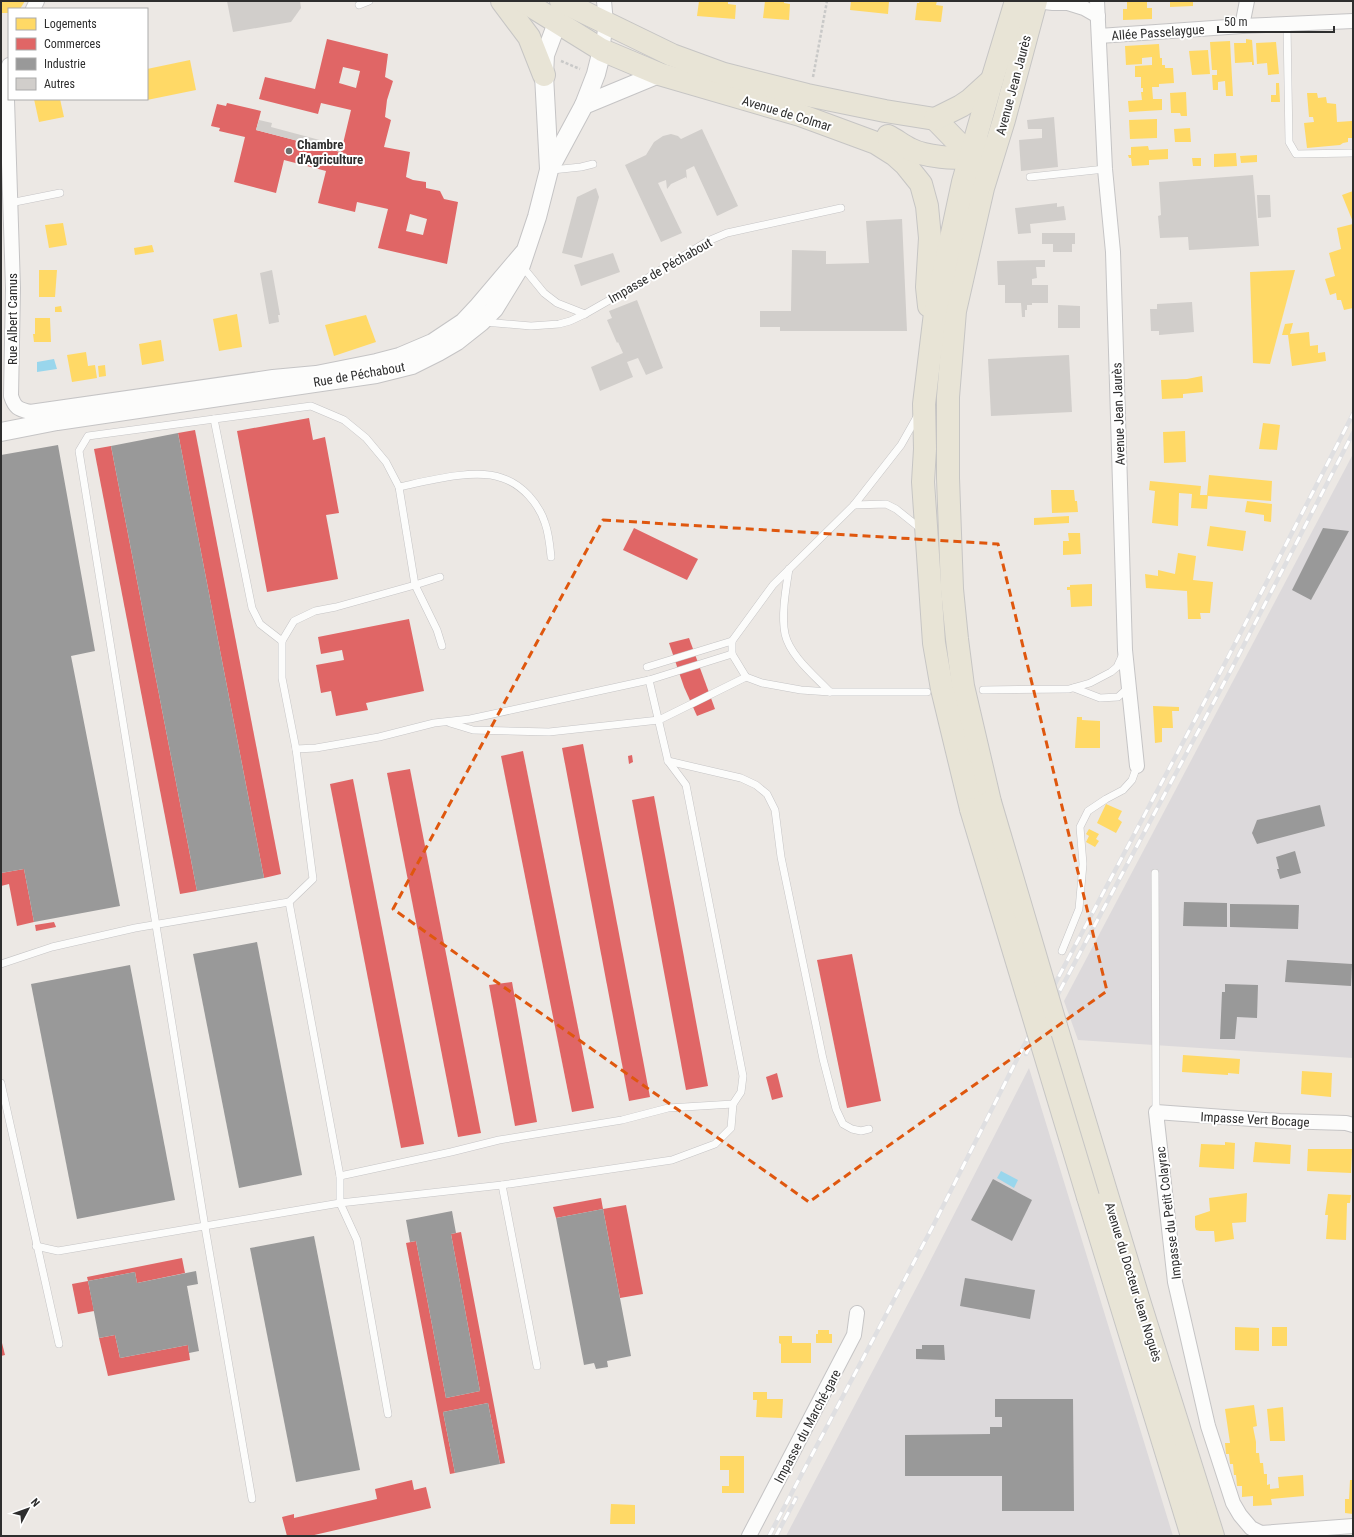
<svg xmlns="http://www.w3.org/2000/svg" width="1354" height="1537" font-family="'Roboto Condensed',sans-serif">
<style>
.industrial{fill:#dcd9db}
.water{fill:#99d6ec}
.homes{fill:#ffd966}
.shops{fill:#e06666;fill-rule:evenodd}
.industry{fill:#999}
.building{fill:#d1cecb}
.lines{fill:none;stroke-linecap:round;stroke-linejoin:round}
.service-casing{stroke:#c5c4c5;stroke-width:8}
.minor-casing{stroke:#c5c4c5;stroke-width:16}
.tertiary-casing{stroke:#c5c4c5;stroke-width:20}
.primary-casing{stroke:#c6c5c4;stroke-width:24}
.path{stroke:#c9c9c8;stroke-width:2.5;stroke-dasharray:3 2;stroke-linecap:butt}
.service{stroke:#fcfcfb;stroke-width:7}
.minor{stroke:#fcfcfb;stroke-width:14}
.tertiary{stroke:#fcfcfb;stroke-width:18}
.primary{stroke:#e8e4d6;stroke-width:22}
.rail-casing{stroke:#dfdfe1;stroke-width:4.5}
.rail{stroke:#fff;stroke-width:3;stroke-dasharray:9;stroke-linecap:butt}
.primary-bridge-casing{stroke:#c6c5c4;stroke-width:24;stroke-linecap:butt}
.primary-bridge{stroke:#e8e4d6;stroke-width:22}
.marked{fill:none;stroke:#df570e;stroke-width:3;stroke-dasharray:8 5;stroke-linejoin:round}
.poi-dot{fill:#706f6e;stroke:#fff;stroke-width:1.5}
.labels{text-anchor:middle;stroke-width:4;stroke-linejoin:round;paint-order:stroke}
.street-label{font-size:13px;fill:#2e2e2e;stroke:#fff}
.poi-label{font-size:13px;font-weight:bold;fill:#2e2e2e;stroke:#fff;text-anchor:start}
</style>
<rect width="100%" height="100%" fill="#ece8e4"/>
<g class="industrial">
<path d="M1353,454v604l-275,-18 -14,-39z"/>
<path d="M1029,1068l144,468h-387l136,-259z"/>
</g>
<g class="water">
<path d="M54,359l3,10 -20,3v-10z"/>
<path d="M1001,1171l17,9 -4,8 -17,-10z"/>
</g>
<g class="homes">
<path d="M1,1h24l-5,8h-11v4h-8z"/>
<path d="M699,1h29v3l8,1 -1,14 -38,-3z"/>
<path d="M765,1h19v2l6,1 -1,16 -26,-2z"/>
<path d="M851,1h38l-1,13 -38,-4z"/>
<path d="M920,1h17l-1,4 7,1 -2,16 -26,-2 2,-17h2z"/>
<path d="M1127,1h20v7h5v11l-29,1v-11h4z"/>
<path d="M1170,1h23v5l-23,1z"/>
<path d="M1246,39l6,1 2,25h-2v-3l-17,1 -1,-20h12z"/>
<path d="M1230,41l3,55h-7l-1,-15 -7,1v8h-5l-1,-15h5v-5h-5l-2,-28z"/>
<path d="M1276,42l3,32 -11,1 -1,-12 -10,1 -1,-21z"/>
<path d="M1159,44l1,14h2v7h3v3h8l1,15 -15,1v3h-7l1,12h9v11l-33,2 -1,-11 14,-1 -1,-8h2v-4h-2v-11h-6v-11l17,-1v-8l-10,1v6l-16,1 -1,-19z"/>
<path d="M1208,50l2,24 -18,1 -3,-24z"/>
<path d="M190,60l6,30 -49,10v-31z"/>
<path d="M1276,83h3l1,19h-9v-7h5z"/>
<path d="M1186,92l1,24h-6l-1,-3h-9l-1,-20z"/>
<path d="M1307,93h10l1,5 8,-1 1,6 9,1 1,18 15,-1 1,17h-5v4l-5,1 -3,2 -33,3 -3,-25 10,-1 -1,-5h-4z"/>
<path d="M34,99h26l4,18 -25,5z"/>
<path d="M1157,119v19l-27,1 -1,-19z"/>
<path d="M1190,128l1,14h-16l-1,-13z"/>
<path d="M1148,146l1,4 19,-1v10l-19,1v5l-17,1 -1,-8h-2l-1,-3h3v-8z"/>
<path d="M1236,153l1,13 -23,1v-13z"/>
<path d="M1257,155v7l-16,1 -1,-7z"/>
<path d="M1192,158h9v8h-8z"/>
<path d="M1353,191v31l-11,-27z"/>
<path d="M63,223l4,22 -18,3 -4,-23z"/>
<path d="M1353,224v84l-9,2 -3,-10h-4l-1,-7 -6,2 -5,-16 10,-3 -6,-23 12,-4 -4,-21z"/>
<path d="M152,245l2,7 -19,3 -1,-7z"/>
<path d="M39,270h18l-2,27h-16z"/>
<path d="M1295,270l-25,94 -17,-1 -3,-91z"/>
<path d="M61,306l1,6h-7v-5z"/>
<path d="M237,314l5,33 -23,4 -6,-32z"/>
<path d="M366,315l10,27 -42,14 -9,-31z"/>
<path d="M35,318h15l1,24h-17l-1,-8h2z"/>
<path d="M1293,323l-3,11 19,-2 1,14 8,-1v8l7,-1 1,9 -34,5 -4,-31h-6l3,-11z"/>
<path d="M161,340l3,21 -22,4 -3,-21z"/>
<path d="M86,352l2,14 7,-1 2,13 -25,4 -5,-27z"/>
<path d="M105,365l1,11 -7,1 -1,-11z"/>
<path d="M1202,376l1,16 -20,2v4l-21,1 -1,-19 26,-1z"/>
<path d="M1263,423l17,2 -3,25 -18,-1z"/>
<path d="M1185,431l1,31 -22,1 -1,-31z"/>
<path d="M1209,475l63,6 -1,20 -63,-5 -1,13 -16,-1 1,-14 -13,-1 -1,33 -26,-3 3,-32 -6,-1 1,-9 51,5 -1,9h7z"/>
<path d="M1051,490h23l1,11h2l1,11 -26,1z"/>
<path d="M1247,501l25,3 -1,18 -7,-1v-6l-19,-3z"/>
<path d="M1069,516v7l-35,2v-7z"/>
<path d="M1210,526l36,5 -3,20 -36,-5z"/>
<path d="M1068,533h12l1,21 -18,1v-14h6z"/>
<path d="M1178,553l18,3 -3,24 20,2 -3,31h-10l1,6h-13l-1,-28 -41,-3 -1,-14 13,2v-6l17,4z"/>
<path d="M1092,584v22l-21,1 -1,-17h-3v-3h3v-2z"/>
<path d="M1153,706l26,1v4h-7l1,17h-11v14l-7,1z"/>
<path d="M1077,717h5v3l18,1v27h-25z"/>
<path d="M1106,804l16,7 -4,8 4,3 -6,11 -19,-10z"/>
<path d="M1089,829l10,5 -3,5 3,2 -4,6 -9,-5 3,-6 -3,-2z"/>
<path d="M1183,1055l57,4 -1,15 -11,-1v2l-46,-3z"/>
<path d="M1302,1071l30,2 -1,24 -30,-3z"/>
<path d="M1225,1142l10,1 -1,26 -35,-2 2,-23 24,1z"/>
<path d="M1255,1142l36,3 -1,19 -37,-2z"/>
<path d="M1308,1149h44l-1,24 -44,-2z"/>
<path d="M1247,1193l-1,29 -14,1 2,16 -19,3 -1,-11h-14l-4,-1 -1,-3v-11l15,-5 -1,-13z"/>
<path d="M1328,1194l23,1 -1,8h-3l-1,37 -20,-1 2,-24h-3z"/>
<path d="M1235,1327l24,1v23l-24,-1z"/>
<rect x="1272" y="1327" width="15" height="19"/>
<path d="M818,1330h11v4h3v9h-16v-9h2z"/>
<path d="M779,1336h13v7h19v20h-30v-19l-2,-1z"/>
<path d="M753,1392h14v7h16l-1,19 -26,-1 1,-17h-4z"/>
<path d="M1254,1405l3,21 -4,1 3,15v11h3l1,10h3l1,11h3v11l3,-1v5l9,-1 -1,-11 25,-2 1,21 -33,3 1,6 -19,1v-10l-11,1v-11h-5l-1,-11h-2l-1,-11h-3l-1,-10h-3l-1,-11h5l-5,-34z"/>
<path d="M1283,1407l2,34h-15l-3,-32z"/>
<path d="M720,1456h24v37h-22v-7h7v-16h-9z"/>
<path d="M1350,1480h3v34l-8,-1v-14h4z"/>
<path d="M611,1504l24,1v19h-25z"/>
</g>
<g class="shops">
<path d="M327,39l61,15 -3,23 8,4 -6,19 -2,17 6,3 -7,27 26,5 -4,25 7,3 13,2v6l14,3 4,8 14,3 -11,62 -69,-16 10,-39 -31,-7 -2,10 -37,-9 8,-32 -42,-11 -8,33 -42,-11 11,-45 -26,-6 1,-3 -9,-2 6,-22 9,2 1,-3 34,8 -5,19 46,12 1,-3 30,7 -1,4 9,2 10,-42 -30,-7 -3,11 -59,-15 6,-22 50,12zM343,67l17,4 -4,17 -17,-5zM410,214l17,5 -4,16 -17,-4z"/>
<path d="M309,418l4,22 12,-3 14,76 -13,2 12,64 -71,13 -30,-161z"/>
<path d="M195,430l86,444 -17,4 -86,-445z"/>
<path d="M111,446l86,445 -17,3 -86,-445z"/>
<path d="M634,528l64,31 -11,21 -64,-30z"/>
<path d="M409,619l15,72 -58,12 2,7 -32,6 -5,-25 -10,2 -5,-28 28,-5 -2,-10 -21,4 -3,-17z"/>
<path d="M689,638l26,71 -18,7 -13,-29 -15,-44z"/>
<path d="M583,744l67,353 -21,4 -67,-353z"/>
<path d="M523,751l71,357 -22,4 -71,-356z"/>
<path d="M632,755l1,7 -4,2 -1,-8z"/>
<path d="M410,769l71,364 -23,4 -71,-364z"/>
<path d="M353,779l71,365 -23,4 -71,-364z"/>
<path d="M654,796l54,290 -22,4 -54,-290z"/>
<path d="M24,869l10,53 -17,4 -8,-42 -8,2v-13z"/>
<path d="M54,922l2,5 -20,4 -1,-6z"/>
<path d="M852,954l29,147 -34,7 -30,-148z"/>
<path d="M512,982l25,140 -22,4 -26,-141z"/>
<path d="M777,1073l6,24 -11,3 -6,-23z"/>
<path d="M601,1198l2,11 -47,9 -3,-11z"/>
<path d="M626,1205l17,89 -23,4 -17,-89z"/>
<path d="M461,1232l44,231 -5,1 -12,-61 -45,9 12,61 -5,1 -44,-231 10,-2 30,157 34,-7 -29,-157z"/>
<path d="M182,1258l3,15 -48,10 -2,-11 -47,9 -1,-4z"/>
<path d="M88,1281l6,30 -16,3 -6,-30z"/>
<path d="M115,1335l5,23 68,-13 2,15 -82,16 -9,-38z"/>
<path d="M1,1339l4,16 -4,1z"/>
<path d="M412,1480l2,10 12,-3 5,21 -121,28h-23l-5,-19 12,-3v4l83,-19 -2,-10z"/>
</g>
<g class="industry">
<path d="M178,433l86,445 -67,13 -86,-445z"/>
<path d="M58,445l37,206 -24,5 49,250 -86,16 -10,-53 -23,4v-418z"/>
<path d="M1323,528l26,3 -38,69 -19,-10z"/>
<path d="M1320,805l5,21 -68,18 -5,-11 5,-13z"/>
<path d="M1295,851l6,22 -21,6 -3,-10h2l-3,-12z"/>
<path d="M1184,902l43,1v24l-44,-1z"/>
<path d="M1230,904l69,1 -1,24 -68,-2z"/>
<path d="M257,942l45,233 -63,13 -46,-234z"/>
<path d="M1287,960l65,4 -1,22 -66,-4z"/>
<path d="M130,965l45,235 -98,19 -46,-235z"/>
<path d="M1225,984l33,1 -1,33 -20,-1 -2,22h-15l2,-47h3z"/>
<path d="M993,1179l39,21 -20,41 -41,-21z"/>
<path d="M603,1209l28,147 -24,5 1,6 -12,2 -2,-6 -10,2 -28,-147z"/>
<path d="M452,1211l4,22 -5,1 29,157 -34,7 -30,-157 -6,1 -4,-22z"/>
<path d="M314,1236l46,234 -64,12 -46,-234z"/>
<path d="M196,1271l2,13 -11,2 12,65 -10,2 -1,-8 -68,13 -5,-23 -16,3 -11,-57 47,-9 2,11z"/>
<path d="M965,1278l70,12 -5,29 -70,-13z"/>
<path d="M922,1345h22l1,15 -29,-1v-10h6z"/>
<path d="M995,1399h78l1,112h-72v-35h-97v-41l85,-1v-7h12v-10h-7z"/>
<path d="M488,1403l12,61 -45,9 -12,-61z"/>
</g>
<g class="building">
<path d="M227,1h73l1,7 -10,14 -58,10z"/>
<path d="M1054,117l4,50 -37,4 -2,-31 23,-2v-9h-14l-1,-9z"/>
<path d="M259,120l13,3 -1,4 71,19 -1,6 -9,-2 1,-4 -30,-7 -1,3 -46,-12z"/>
<path d="M702,129l36,77 -21,10 -23,-50 -8,4 1,9 -1,-2 -15,7 -4,5 -1,-9 -8,3 24,50 -21,9 -36,-77 21,-10 8,-13 9,-6 8,-2 7,2 3,3z"/>
<path d="M1253,175l6,71 -70,4 -1,-13 -28,1 -2,-22 3,-1 -2,-33z"/>
<path d="M596,188l3,9 -17,61 -20,-5 15,-56z"/>
<path d="M1257,195h13l1,22 -13,1z"/>
<path d="M1057,203v4l7,-1 2,14 -36,4 1,9 -13,1 -3,-26z"/>
<path d="M902,219l5,112h-127v-4h-20v-16h31l1,-61 34,1v13l43,-1 -3,-42z"/>
<path d="M1042,233h33v11h-3v8h-19v-8h-11z"/>
<path d="M613,253l7,19 -39,14 -7,-21z"/>
<path d="M1045,260v7h-9l1,11 -5,1v6h16v18h-16v2h-5v5h-2v7h-3l-1,-14h-16v-18h-7l-1,-24z"/>
<path d="M272,270l8,45h-2l1,7 -10,2 -9,-51z"/>
<path d="M637,300l26,68 -17,7 -8,-17 -11,4 6,15 -33,14 -9,-24 32,-14 -5,-11 -1,1 -10,-23 5,-2 -3,-7z"/>
<path d="M1192,302l2,30 -35,3v-4h-8l-1,-22h7v-5z"/>
<path d="M1058,305l22,1v22h-22z"/>
<path d="M1069,355l3,57 -81,4 -3,-57z"/>
</g>
<g class="lines">
<defs>
<g id="service">
<path d="M359,5l10,-4"/>
<path d="M1287,25l2,117 7,12 57,-1"/>
<path d="M552,170l29,-3 12,-3"/>
<path d="M1030,177l75,-8"/>
<path d="M10,203l50,-10"/>
<path d="M522,266l22,27 13,10 28,11"/>
<path d="M484,322l47,4 28,-2 11,-3 15,-7 56,-32 67,-41 19,-8 114,-25"/>
<path d="M214,419l38,189 8,16 22,17"/>
<path d="M399,487c28,-6 76,-19 103,-9 20,6 37,26 43,45 4,11 5,23 6,34"/>
<path d="M854,505l32,-1 10,5 25,20"/>
<path d="M789,569c-3,19 -8,46 -4,65 5,22 30,42 45,58"/>
<path d="M732,654v-13l41,-56 81,-80 47,-60 17,-30"/>
<path d="M647,667l85,-26"/>
<path d="M1074,688l26,10 18,-1 11,-10"/>
<path d="M983,690l86,-1 21,-6 21,-11 6,-5 6,-13"/>
<path d="M450,723l23,7 76,2 110,-12 87,-43"/>
<path d="M296,749l20,-1 63,-11 55,-14 36,-4 179,-39 83,-26 14,23 16,6 39,7 29,2h97"/>
<path d="M668,761l73,17 15,7 11,9 8,16 6,47 42,202 13,50 7,15 9,5 9,2 8,-2"/>
<path d="M1155,873l1,239"/>
<path d="M1062,951l17,-42 4,-45 -3,-37 8,-16 18,-12 17,-9 9,-10 5,-14"/>
<path d="M1,964l51,-17 83,-19 154,-26"/>
<path d="M1,1083l58,261"/>
<path d="M340,1176l111,-24 48,-12 123,-20 46,-12 65,-4"/>
<path d="M502,1185l35,181"/>
<path d="M36,1246l22,5 282,-48 162,-18 170,-25 43,-16 16,-16 2,-24 8,-12 2,-16 -57,-291 -18,-24 -19,-81"/>
<path d="M388,1414l-31,-174 -17,-37v-27l-51,-274 24,-23 -17,-130 -14,-71v-37l12,-20 21,-10 21,-4 79,-22 25,-8"/>
<path d="M252,1499l-47,-272 -126,-776 9,-15 223,-30 33,14 22,18 20,24 13,25 16,98 22,45 5,16"/>
</g>
<g id="minor">
<path d="M1097,1l8,168 8,83 12,398 12,116"/>
<path d="M1028,4l8,-3 17,2h15l16,5 14,8"/>
<path d="M33,9l4,-8"/>
<path d="M1242,26l5,-25"/>
<path d="M1099,36l143,-10 111,-5"/>
<path d="M602,50l4,-27 -2,-22"/>
<path d="M9,65l-1,4 -1,31 6,188 -2,108c4,12 7,13 19,16l243,-35 43,-4 60,-12 23,-6 33,-14 30,-20 15,-16 45,-53"/>
<path d="M1261,1533l-10,-5 -11,-13 -7,-12 -25,-77 -33,-144 -19,-170 124,9 66,2 7,2"/>
<path d="M749,1536l105,-201 3,-22"/>
<path d="M1259,1536l2,-3 92,-7"/>
</g>
<g id="tertiary">
<path d="M584,105l12,-31 6,-24"/>
<path d="M549,169l-5,-94 1,-20 12,-32"/>
<path d="M1,432l56,-11 319,-47 36,-9 26,-13 19,-11 24,-19 13,-13 27,-44 16,-48 12,-47 35,-65 75,-31"/>
</g>
<g id="primary">
<path d="M502,1l27,36 15,38"/>
<path d="M523,1l79,49 57,24 141,41 76,28 19,12 10,9 16,20 6,22 3,32 -3,49 2,19"/>
<path d="M561,1l111,54 52,19 83,21 78,16 50,8"/>
<path d="M935,119l36,37 3,8"/>
<path d="M935,119l26,-13 9,-6 22,-20"/>
<path d="M888,136c8,4 14,9 22,13 13,7 48,12 62,6 3,-2 7,-5 10,-7"/>
<path d="M990,802l-27,-116 -6,-47 -5,-50 -4,-111v-81l7,-86 28,-123 21,-68 32,-119"/>
<path d="M971,809l-29,-120 -8,-46 -11,-161 2,-33 -1,-45 11,-91 28,-131 29,-102 24,-79"/>
<path d="M1056,1026l84,278 73,232"/>
<path d="M1088,1197l104,339"/>
</g>
</defs>
<use href="#service" class="service-casing"/>
<use href="#minor" class="minor-casing"/>
<use href="#tertiary" class="tertiary-casing"/>
<use href="#primary" class="primary-casing"/>
<g class="path">
<path d="M561,61l19,8"/>
<path d="M813,77l14,-76"/>
</g>
<use href="#service" class="service"/>
<use href="#minor" class="minor"/>
<use href="#tertiary" class="tertiary"/>
<use href="#primary" class="primary"/>
<defs>
<g id="rail">
<path d="M1026,1054l206,-386 121,-235"/>
<path d="M769,1536l164,-310 125,-248 166,-313 129,-251"/>
<path d="M776,1536l20,-38"/>
</g>
</defs>
<use href="#rail" class="rail-casing"/>
<use href="#rail" class="rail"/>
<defs>
<g id="primary-bridge">
<path d="M990,802l66,224"/>
<path d="M971,809l117,388"/>
</g>
</defs>
<use href="#primary-bridge" class="primary-bridge-casing"/>
<use href="#primary-bridge" class="primary-bridge"/>
</g>
<path class="marked" d="M603,520l395,24 109,447 -298,211 -416,-293z"/>
<circle class="poi-dot" cx="289" cy="151" r="4"/>
<g class="labels">
<g class="street-label">
<text transform="translate(1158 32) rotate(-4)" y="5">Allée Passelaygue</text>
<text transform="translate(1013 85) rotate(-75)" y="5">Avenue Jean Jaurès</text>
<text transform="translate(787 113) rotate(17)" y="5">Avenue de Colmar</text>
<text transform="translate(660 270) rotate(-30)" y="5">Impasse de Péchabout</text>
<text transform="translate(12 319) rotate(-90)" y="5">Rue Albert Camus</text>
<text transform="translate(359 374) rotate(-10)" y="5">Rue de Péchabout</text>
<text transform="translate(1118 414) rotate(-92)" y="5">Avenue Jean Jaurès</text>
<text transform="translate(1255 1119) rotate(3)" y="5">Impasse Vert Bocage</text>
<text transform="translate(1168 1213) rotate(-97)" y="5">Impasse du Petit Colayrac</text>
<text transform="translate(1134 1282) rotate(73)" y="5">Avenue du Docteur Jean Noguès</text>
<text transform="translate(807 1426) rotate(-62)" y="5">Impasse du Marché-gare</text>
</g>
<g class="poi-label">
<text x="297" y="149">Chambre<tspan x="297" dy="15">d'Agriculture</tspan></text>
</g>
</g>
<rect width="1354" height="1537" fill="none" stroke="#2e2e2e" stroke-width="4"/>
<rect x="8" y="8" width="140" height="92" fill="#ffffff" stroke="#ababab"/>
<rect x="16" y="18" width="20" height="12" fill="#ffd966" stroke="#ababab"/>
<text x="44" y="28" font-size="12" fill="#2e2e2e">Logements</text>
<rect x="16" y="38" width="20" height="12" fill="#e06666" stroke="#ababab"/>
<text x="44" y="48" font-size="12" fill="#2e2e2e">Commerces</text>
<rect x="16" y="58" width="20" height="12" fill="#999999" stroke="#ababab"/>
<text x="44" y="68" font-size="12" fill="#2e2e2e">Industrie</text>
<rect x="16" y="78" width="20" height="12" fill="#d1cecb" stroke="#ababab"/>
<text x="44" y="88" font-size="12" fill="#2e2e2e">Autres</text>
<g transform="translate(28 1509) rotate(49)" stroke="#ffffff" stroke-width="3" paint-order="stroke">
<path d="M0-3L7 15L0 10L-7 15Z" fill="#2e2e2e"/>
<text y="-6" font-size="11" font-weight="bold" text-anchor="middle" fill="#2e2e2e">N</text>
</g>
<path d="M1218 26v6h116v-6" fill="none" stroke="#2e2e2e" stroke-width="2"/>
<text x="1224" y="26" font-size="12" fill="#2e2e2e" stroke="#ffffff" stroke-width="3" paint-order="stroke">50 m</text>
</svg>
